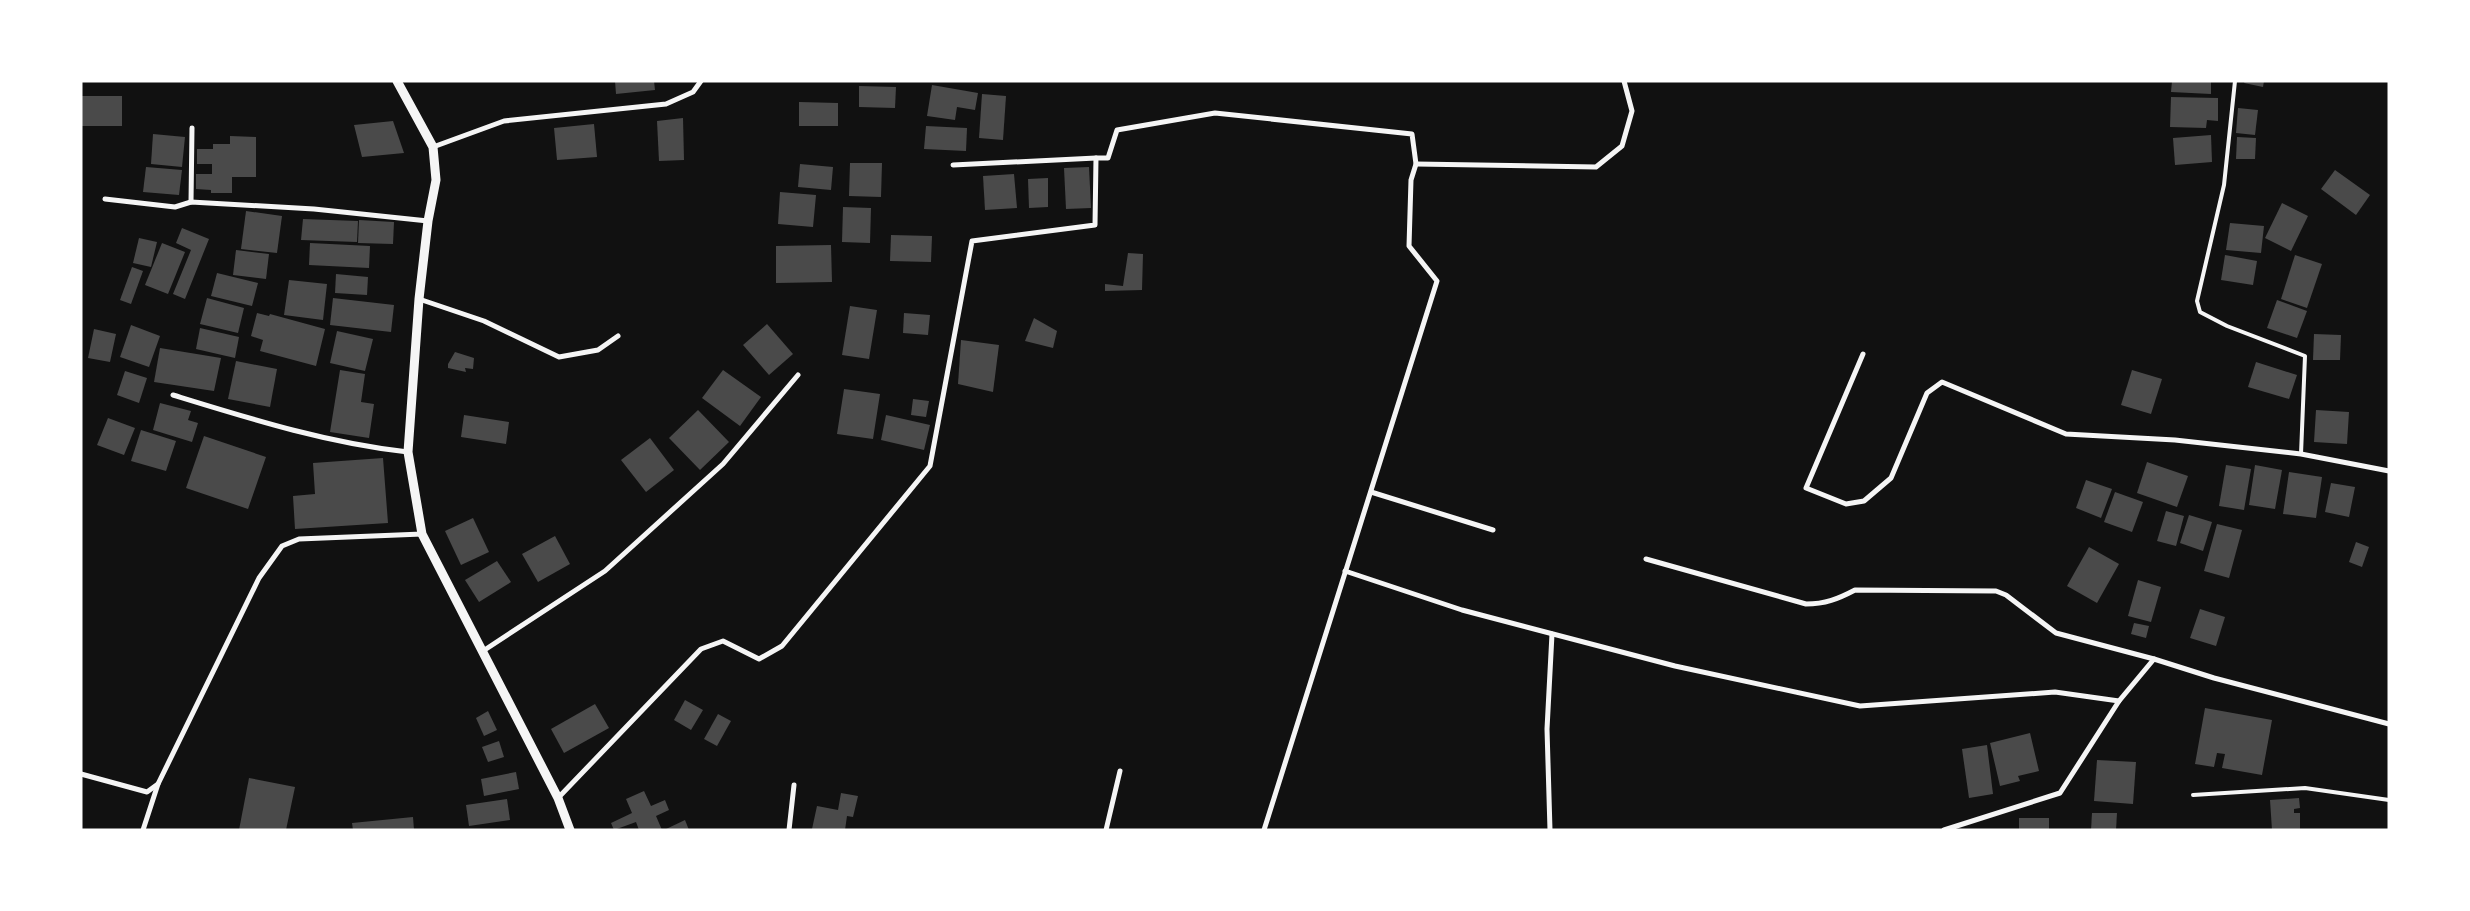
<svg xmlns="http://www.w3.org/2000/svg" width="2470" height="911" font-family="'Alegreya Sans',sans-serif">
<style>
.building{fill:#4a4a4a}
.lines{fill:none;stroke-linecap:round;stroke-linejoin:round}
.service{stroke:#f5f5f5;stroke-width:4}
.minor{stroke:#f5f5f5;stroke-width:5}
.tertiary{stroke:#f5f5f5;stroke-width:9}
</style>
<rect width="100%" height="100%" fill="#111"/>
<g class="building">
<path d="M615,81h39l1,9 -39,4z"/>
<path d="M2172,81h39v13l-40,-2z"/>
<path d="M2245,81h19l-1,6 -19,-4z"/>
<path d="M932,85l46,8 -3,17 -18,-3 -2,13 -28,-4z"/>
<path d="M859,86l37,1 -1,21 -36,-1z"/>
<path d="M982,94l24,2 -3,44 -24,-2z"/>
<rect x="81" y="96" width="41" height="30"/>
<path d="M2171,97l47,1v23l-11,-1 -1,8 -36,-1z"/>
<path d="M799,102l39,1v23h-39z"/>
<path d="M2238,108l20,2 -3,25 -19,-2z"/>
<path d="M683,118l1,42 -25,1 -2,-40z"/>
<path d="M393,121l11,32 -42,4 -8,-32z"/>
<path d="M594,124l3,33 -40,3 -3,-32z"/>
<path d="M926,126l41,2 -1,23 -42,-2z"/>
<path d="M153,134l32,3 -3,30 -31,-3z"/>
<path d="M2211,135l1,27 -37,3 -2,-27z"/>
<path d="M230,136l26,1v40h-24v16h-21v-3l-15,-1v-15h16v-10h-15v-15h16v-5h17z"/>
<path d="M2237,137l19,1 -1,21h-19z"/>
<path d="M850,163h32l-1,34 -32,-1z"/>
<path d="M800,164l33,3 -2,23 -33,-3z"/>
<path d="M146,167l36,3 -3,25 -36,-3z"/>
<path d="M1089,167l2,41 -25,1 -2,-41z"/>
<path d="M2335,170l35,25 -14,20 -35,-26z"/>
<path d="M1014,174l3,34 -32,2 -2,-34z"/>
<path d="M1048,178v29l-19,1 -1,-29z"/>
<path d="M780,192l36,3 -3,32 -35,-3z"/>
<path d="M2282,203l26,13 -17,35 -26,-13z"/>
<path d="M843,207l28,1 -1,35 -28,-1z"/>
<path d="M246,211l36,5 -5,37 -36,-4z"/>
<path d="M303,219l55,2 -1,21 -56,-2z"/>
<path d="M359,220l35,2 -1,22 -35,-1z"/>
<path d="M2230,223l34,3 -3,27 -35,-3z"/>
<path d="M182,228l27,11 -24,60 -12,-5 18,-44 -15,-7z"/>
<path d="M891,235l41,1 -1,26 -41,-1z"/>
<path d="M139,238l18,4 -6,25 -18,-4z"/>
<path d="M162,243l23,9 -17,42 -23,-9z"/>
<path d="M310,243l60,3 -1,22 -60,-3z"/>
<path d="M831,245l1,37 -56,1v-37z"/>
<path d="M236,250l33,4 -3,25 -33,-4z"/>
<path d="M1128,253l15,1 -1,36 -37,1v-7l18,2z"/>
<path d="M2225,255l32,6 -4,24 -32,-5z"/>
<path d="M2295,255l27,9 -15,44 -26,-9z"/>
<path d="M132,267l11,4 -12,33 -11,-4z"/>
<path d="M217,273l41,10 -6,23 -41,-10z"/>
<path d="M336,274l32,3 -1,18 -32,-2z"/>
<path d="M289,280l38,4 -4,36 -39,-5z"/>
<path d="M207,298l37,10 -6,25 -38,-9z"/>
<path d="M333,298l61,7 -3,27 -61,-7z"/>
<path d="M2277,300l30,11 -10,27 -30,-10z"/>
<path d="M850,306l27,4 -8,49 -27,-4z"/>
<path d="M257,313l12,3 1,-2 55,15 -9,37 -56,-15 3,-11 -12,-4z"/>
<path d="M904,313l26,2 -2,20 -25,-2z"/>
<path d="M1034,318l23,13 -4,17 -28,-7z"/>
<path d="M767,324l26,30 -24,21 -26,-30z"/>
<path d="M131,325l29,11 -11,31 -29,-10z"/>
<path d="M200,328l39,9 -4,21 -39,-9z"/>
<path d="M94,329l22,5 -6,28 -22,-4z"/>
<path d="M337,331l36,8 -8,32 -35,-8z"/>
<path d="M2314,334l27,1 -1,25h-27z"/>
<path d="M961,340l38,5 -6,47 -35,-8z"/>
<path d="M160,348l61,10 -7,33 -60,-9z"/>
<path d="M455,352l19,6 -1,11 -8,-1 1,4 -18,-4v-4z"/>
<path d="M236,361l41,8 -7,38 -42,-8z"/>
<path d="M2256,362l41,13 -8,24 -41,-12z"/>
<path d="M340,370l25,4 -4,28 13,2 -5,34 -39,-6z"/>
<path d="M723,370l38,27 -21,29 -38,-28z"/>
<path d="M2132,370l30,9 -11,35 -30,-9z"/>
<path d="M125,371l22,7 -8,25 -22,-8z"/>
<path d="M844,389l36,5 -7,45 -36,-5z"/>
<path d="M913,399l16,2 -3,16 -15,-2z"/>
<path d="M160,403l31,8 -3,9 10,3 -6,19 -39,-12z"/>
<path d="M698,410l31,32 -29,28 -31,-32z"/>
<path d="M2316,410l33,2 -2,32 -33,-2z"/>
<path d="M464,415l45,7 -3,22 -45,-7z"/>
<path d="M886,415l44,10 -6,25 -43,-10z"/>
<path d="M108,418l27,10 -11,27 -27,-10z"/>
<path d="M141,430l35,11 -10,30 -35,-10z"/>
<path d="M204,436l62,21 -18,52 -62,-21z"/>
<path d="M650,438l24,32 -28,22 -25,-32z"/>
<path d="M383,458l5,65 -93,6 -2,-33 22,-2 -2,-31z"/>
<path d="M2147,462l41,14 -11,31 -40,-14z"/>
<path d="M2226,465l25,4 -7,41 -25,-4z"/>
<path d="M2255,465l27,5 -7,39 -26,-4z"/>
<path d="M2289,472l33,5 -6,41 -33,-4z"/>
<path d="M2086,480l26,9 -11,29 -25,-10z"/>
<path d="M2331,483l24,4 -6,30 -24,-5z"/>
<path d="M2115,492l28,10 -11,30 -28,-10z"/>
<path d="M2166,511l18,5 -8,30 -19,-5z"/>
<path d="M2189,515l23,7 -9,29 -23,-8z"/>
<path d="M473,518l16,34 -28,13 -16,-34z"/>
<path d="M2217,524l25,6 -13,48 -25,-7z"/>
<path d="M555,536l15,28 -32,18 -16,-28z"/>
<path d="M2356,542l13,5 -7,20 -13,-5z"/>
<path d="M2089,547l30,17 -22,39 -30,-17z"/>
<path d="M497,561l14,21 -32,20 -14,-22z"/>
<path d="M2138,580l23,7 -10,35 -23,-6z"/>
<path d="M2200,609l25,8 -9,29 -26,-8z"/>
<path d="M2134,623l15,3 -3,12 -15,-4z"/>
<path d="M685,700l18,10 -12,20 -17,-10z"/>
<path d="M595,704l14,24 -45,25 -13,-24z"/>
<path d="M2205,708l67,12 -10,55 -40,-7 3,-14 -8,-1 -3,14 -19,-3z"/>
<path d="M488,711l9,19 -13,6 -8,-18z"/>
<path d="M718,714l13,7 -14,25 -13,-7z"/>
<path d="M2030,733l9,38 -21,5 2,5 -20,5 -10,-43z"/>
<path d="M499,741l5,16 -16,5 -6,-15z"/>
<path d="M1987,745l6,49 -24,4 -7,-49z"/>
<path d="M2097,760l39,2 -3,42 -39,-3z"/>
<path d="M516,772l3,17 -35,7 -3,-17z"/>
<path d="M249,778l46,9 -9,43h-47z"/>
<path d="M644,791l7,15 14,-6 4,10 -13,6 6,14h-23l-3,-8 -22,8 -3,-7 21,-10 -6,-14z"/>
<path d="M841,793l17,3 -5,21 -6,-1 -2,14 -33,-1 5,-23 21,4z"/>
<path d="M2299,798l1,10 -6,1v4h6v17h-28l-2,-30z"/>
<path d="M507,799l3,21 -41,6 -3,-21z"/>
<path d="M2092,813h25l-1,17h-25z"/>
<path d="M413,817l1,13h-61l-1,-7z"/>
<rect x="2019" y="818" width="30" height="12"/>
<path d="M685,820l4,10h-25z"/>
</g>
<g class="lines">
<g class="service">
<path d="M2235,81l-11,104 -27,116 3,11 27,14 78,30 -4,98"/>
<path d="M2193,795l112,-7 84,12"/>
</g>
<g class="minor">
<path d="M433,147l71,-26 162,-17 27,-12 8,-11"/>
<path d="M1416,164l180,3 26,-21 10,-35 -8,-30"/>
<path d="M953,165l143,-7"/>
<path d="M105,199l70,8 16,-5 123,7 114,12"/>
<path d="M191,202l1,-74"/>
<path d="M419,299l65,22 75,36 39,-7 20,-14"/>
<path d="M1863,354l-57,134 40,16 18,-3 27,-23 36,-85 15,-11 124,52 109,6 126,14 88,17"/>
<path d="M173,395c78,24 154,48 235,57"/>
<path d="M1371,492l122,38"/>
<path d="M1646,559l160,45c19,0 32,-5 49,-14l141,1 10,4 50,38 98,26"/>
<path d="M1345,571l117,39 213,56 185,40 195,-14 64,9"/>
<path d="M483,651l122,-80 118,-107 75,-89"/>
<path d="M81,774l66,18 11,-8 101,-206 23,-32 17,-7 123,-5"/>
<path d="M558,798l143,-149 22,-8 36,18 23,-13 148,-180 42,-225 123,-16 1,-67h12l9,-28 98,-17 197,21 4,30 -5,16 -2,66 28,35 -173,549"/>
<path d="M143,830l15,-46"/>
<path d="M789,830l5,-45"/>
<path d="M1106,830l14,-59"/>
<path d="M1550,830l-3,-101 5,-95"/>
<path d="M1944,830l116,-37 59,-92 35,-42 60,19 175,46"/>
</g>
<path class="tertiary" d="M397,81l36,66 3,33 -8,41 -9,78 -11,153 14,82 136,264 12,32"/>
</g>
<rect width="2470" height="911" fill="none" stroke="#ffffff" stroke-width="165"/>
</svg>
